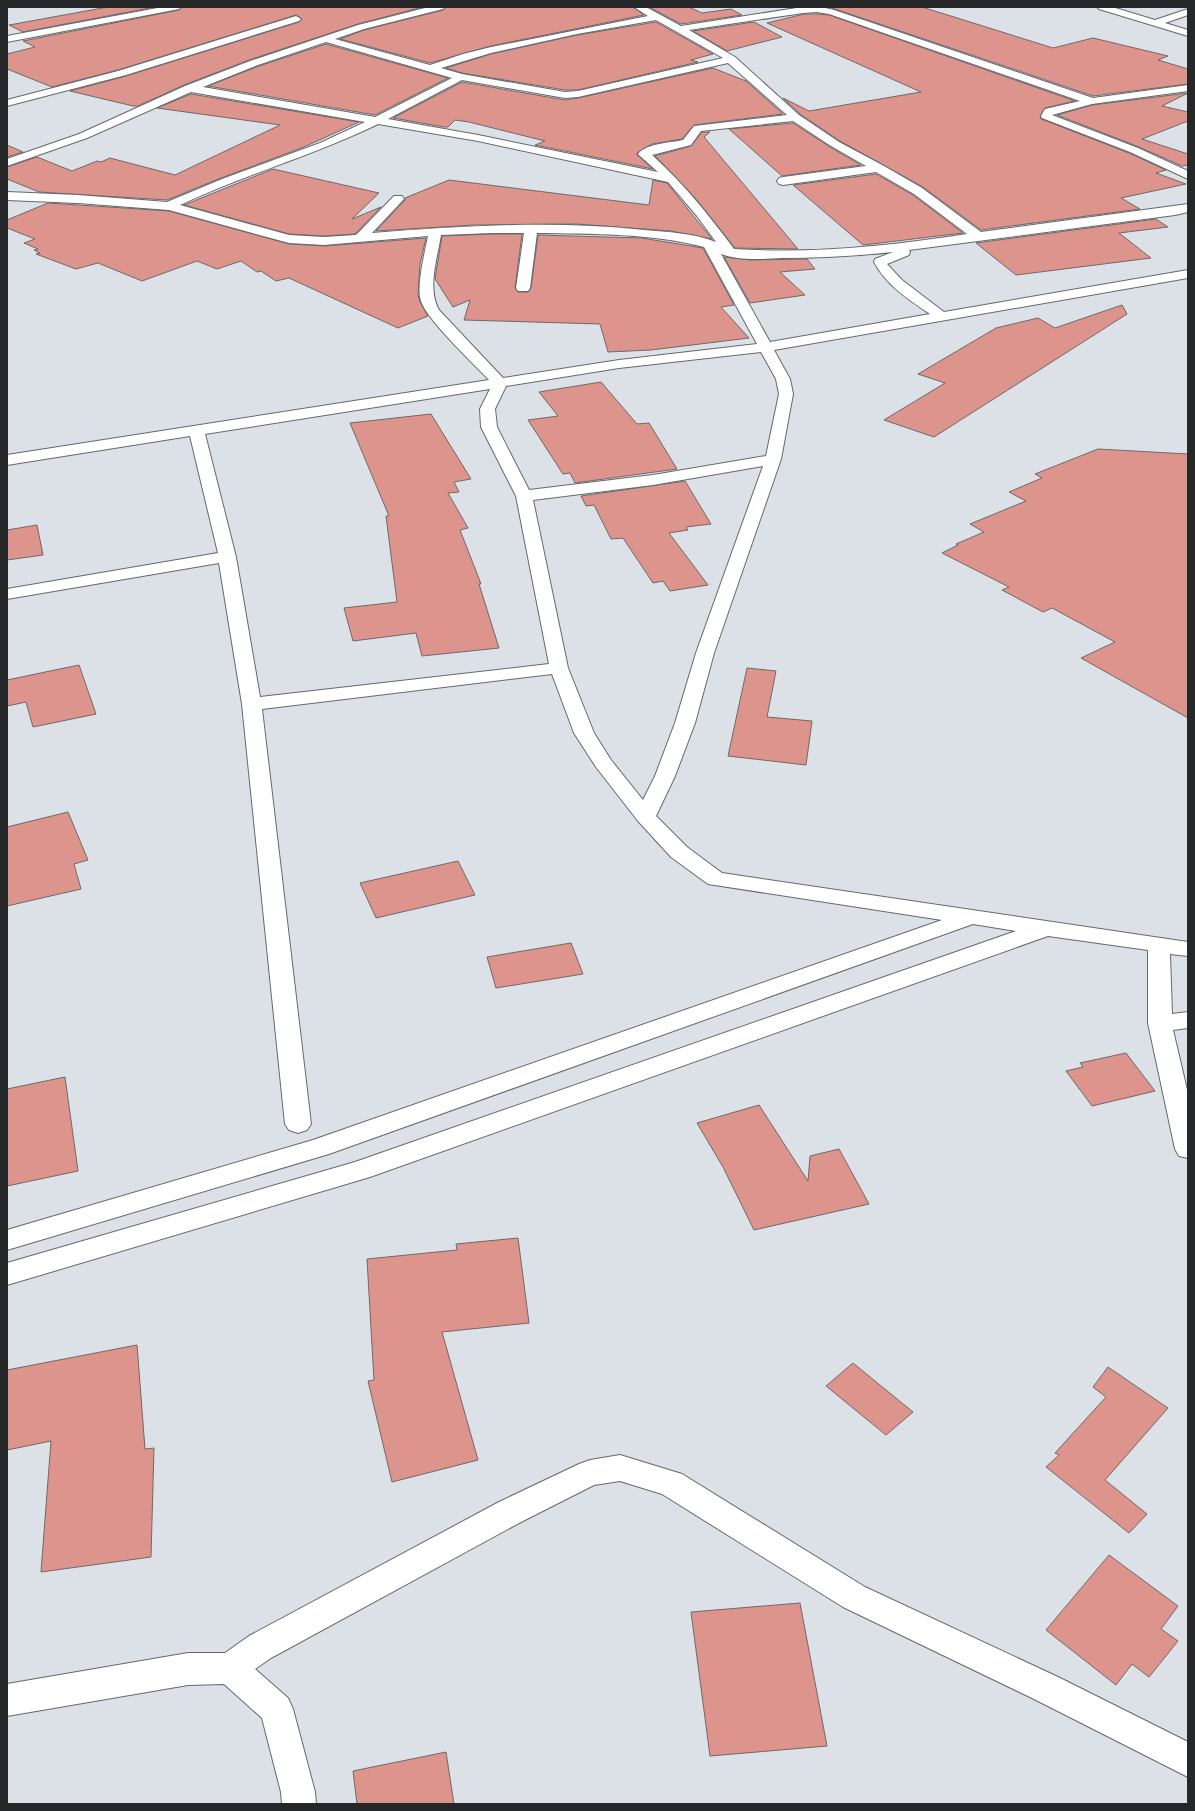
<svg xmlns="http://www.w3.org/2000/svg" width="1195" height="1811" font-family="Karla,sans-serif">
<style>
.building{fill:#dd948c;stroke:#706867}
.lines{fill:none;stroke-linecap:round;stroke-linejoin:round}
.minor-casing{stroke:#64696e;stroke-width:2}
.minor{fill:#fff;fill-rule:evenodd}
</style>
<rect width="100%" height="100%" fill="#dce1e7"/>
<g class="building">
<path d="M108,7h47l-132,25 -14,-7z"/>
<path d="M182,7h241l-65,17 -109,36 -65,25 -46,21h-5l-63,-15 56,-15 173,-54 3,-3 -6,-4 -178,55 -66,17 -45,-18v-15l28,-7 -12,-6 156,-31z"/>
<path d="M446,7h187l11,8 -153,31 -61,17 -90,-24 24,-9 79,-20z"/>
<path d="M649,7h40l13,6 29,-4 11,6 -61,9z"/>
<path d="M837,7h85l131,41 40,-10 75,18 -10,4 30,9v15l-95,12 -261,-88z"/>
<path d="M804,14h13l12,1 246,86 -30,7 -5,9 1,2 88,34 37,17 -10,3 30,11 -65,14 19,11 -159,21 -58,-43 -83,-46 -40,-27 -17,-16 26,13 112,-19 -154,-69z"/>
<path d="M656,22l57,32 -22,6 7,2 -120,28h-13l-103,-17 -16,-5 45,-14 86,-19z"/>
<path d="M754,22l28,15 -55,14 -34,-20z"/>
<path d="M326,44l122,34 -73,37 -167,-29 51,-20z"/>
<path d="M713,68l33,13 37,33 -89,11 -12,14 -30,5 -15,9v2l16,14 -118,-24 10,-4 -76,-19 -14,-2 -7,7h-4l-51,-9 69,-36 103,18 13,-2z"/>
<path d="M1188,93l-26,13 26,6v9l-46,18 46,15v11l-6,1 -43,-19 -82,-32 35,-10z"/>
<path d="M191,94l168,28 -55,25 -83,31 -54,22 -128,-8 -32,-13v-12l30,-10 35,14 25,-10 4,1 9,-4 65,17 105,-50 -123,-17z"/>
<path d="M793,123l37,24 31,18 -79,11 -53,-47z"/>
<path d="M702,132h8l-6,5 94,112 -63,-1 -39,-49 -41,-43 36,-10z"/>
<path d="M7,145l16,7 -16,5z"/>
<path d="M273,169l106,24 -27,26 29,-12 -26,27 -31,2 -35,-2 -105,-29z"/>
<path d="M876,174l37,21 50,38 -100,12 -70,-60z"/>
<path d="M449,180l200,25 4,-25 14,3 45,56 -41,-8 -95,-7 -102,1 -98,6 29,-31v-2z"/>
<path d="M48,203l121,8 120,33 35,2 102,-8 -6,26 -2,31 2,7 8,14 -30,12 -109,-50 -13,3 -15,-10 -4,1 -16,-11 -24,8 -20,-8 -55,20 -44,-18 -22,6 -40,-15 4,-1 -6,-3 4,-1 -14,-6 11,-4 -28,-11v-8z"/>
<path d="M1156,219l12,8 -49,6 32,25 -135,17 -40,-32z"/>
<path d="M492,234h30l-7,54 3,4h10l3,-4 7,-53 104,3 61,10 31,57 -13,2 28,31 -98,12 -43,2 -8,-28 -136,-4 6,-20 -17,7 -18,-28 7,-43z"/>
<path d="M724,257l27,3 56,-1 8,10 -35,3 25,23 -55,8z"/>
<path d="M1122,305l5,9 -193,123 -50,-17 61,-37 -27,-9 78,-46 42,-10 17,10z"/>
<path d="M601,382l36,42 12,-1 28,46 -102,14 -5,-10 -7,1 -35,-54 30,-4 -19,-24z"/>
<path d="M431,414l40,65 -17,3 5,10 -11,1 20,35 -8,2 21,54h-2l20,64 -77,8 -6,-23 -63,8 -9,-33 53,-6 -11,-86h3l-39,-93z"/>
<path d="M1098,449l90,5v264l-107,-60 34,-16 -63,-34 -9,4 -41,-22 7,-3 -67,-34 16,-8 -2,-1 28,-12 -14,-8 56,-23 -17,-9 33,-14 -7,-4z"/>
<path d="M685,481l26,43 -25,3 2,3 -19,3 39,52 -38,6 -7,-10 -10,2 -30,-45 -12,1 -17,-34 -8,1 -5,-10z"/>
<path d="M37,525l6,30 -36,5v-30z"/>
<path d="M79,665l17,49 -63,13 -7,-25 -19,4v-26z"/>
<path d="M747,668l29,3 -9,46 45,4 -6,44 -78,-9z"/>
<path d="M68,812l20,48 -14,4 7,25 -74,17v-79z"/>
<path d="M458,861l17,34 -99,23 -16,-35z"/>
<path d="M571,943l12,31 -87,14 -9,-31z"/>
<path d="M1126,1053l29,38 -63,15 -26,-35 17,-4 -3,-4z"/>
<path d="M65,1077l13,94 -71,15v-97z"/>
<path d="M759,1105l49,76 2,-25 29,-7 30,55 -115,26 -31,-63 -26,-44z"/>
<path d="M518,1238l11,85 -87,9 36,128 -86,22 -24,-101 6,-1 -7,-121 90,-9 -1,-6z"/>
<path d="M137,1345l8,104 9,-1 -3,109 -110,15 10,-131 -44,9v-80z"/>
<path d="M853,1363l60,49 -27,23 -60,-49z"/>
<path d="M1108,1367l60,41 -63,72 42,34 -18,19 -83,-66 13,-12 -4,-2 51,-56 -13,-10z"/>
<path d="M1109,1555l69,51 -17,23 17,12 -29,36 -17,-13 -16,21 -70,-55z"/>
<path d="M800,1603l27,143 -117,10 -19,-144z"/>
<path d="M446,1752l8,52h-97l-4,-33z"/>
</g>
<g class="lines">
<defs>
<g id="minor">
<path d="M163,7h18l-2,2 -172,33v-6z"/>
<path d="M429,7h16l-2,2 -79,20 -29,10 95,26 33,-11 28,-7 157,-31 -14,-9h12l35,19 122,-19h18l13,3 259,88 95,-13v6l-96,13 -40,11 86,33 50,23v8l-58,-27 -88,-34 -1,-2 4,-7 35,-8 -251,-87 -12,-2 -14,1 -114,17 46,27 64,58 40,27 45,24 38,22 59,44 207,-28v8l-13,3 -266,35 1,2 -1,3 -22,9 15,16 42,32 244,-42v8l-414,72 16,29 3,15 -12,65 -67,194 -19,70 -20,53 -19,40 31,31 35,26 466,69v14l-18,-2 2,60 16,-2v16l-15,2 15,64v64l-9,-2 -4,-7 -27,-126v-73l-100,-14 -678,241 -363,108v-22l348,-101 661,-231 -43,-7 -644,230 -322,96v-20l306,-90 629,-220 -234,-36 -37,-27 -33,-36 -42,-54 -22,-34 -22,-59 -290,35 49,415 -4,6 -9,3 -9,-3 -4,-6 -43,-420 -23,-141 -212,36v-10l211,-36 -28,-117 -183,29v-10l482,-75c-16,-17 -62,-60 -68,-79 -5,-14 4,-49 7,-65l-104,9 -35,-2 -120,-33 -91,-7 -71,-3v-8l71,3 89,7 55,-23 98,-36 45,-21 -174,-30 -104,46 -80,28v-7l72,-25 106,-48 65,-25 108,-36zM656,20l67,38 -145,33 -13,1 -103,-18 -21,-6 50,-15 86,-19zM326,42l126,36 -77,39 -172,-30 55,-22zM728,63l59,52 -93,11 -11,14c-13,3 -36,3 -45,14l2,2 18,16 -180,-37 -90,-16 74,-39 103,18 13,-1zM793,121l38,25 35,20 -83,11 -4,1 -2,3 2,3 4,1 93,-13 38,22 53,40c-78,12 -153,20 -233,15 -26,-35 -50,-65 -82,-94l39,-10 10,-14zM378,124l100,17 190,41 29,34 19,26c-23,-9 -48,-10 -72,-12 -90,-10 -182,-4 -272,3l32,-34 -2,-3h-8l-38,39 -32,2 -35,-2 -109,-30c65,-31 133,-49 198,-81zM492,233h32l-8,55 2,3h10l2,-3 7,-55c56,1 113,0 167,14l53,97 -138,16 -116,18 -64,-68c-12,-22 -2,-50 2,-75zM893,252l-18,7 -1,3c12,23 35,38 56,52l-160,28 -49,-88c18,7 42,5 61,4 37,0 74,-2 111,-6zM761,352l15,27 3,15 -13,62 -113,19 -124,15 -32,-63 -2,-18 11,-23 113,-18zM490,389l-10,20 1,18 35,69 33,168 -289,33 -24,-140 -31,-123zM763,466l-67,187 -21,70 -20,53 -12,24 -32,-40 -17,-27 -26,-65 -35,-168 120,-15z"/>
<path d="M1097,7h15l43,13 33,-11v6l-23,8 23,7v6l-89,-27z"/>
<path d="M296,16l5,3 -2,2 -173,54 -119,31v-6l111,-29z"/>
<path d="M620,1455l62,19 183,113 193,90 130,65v35l-154,-78 -191,-92 -181,-113 -42,-13 -26,4 -73,37 -250,136 -16,11 33,29 5,11 22,83 1,12h-34l-1,-12 -19,-74 -38,-34 -36,1 -181,31v-32l181,-31h37l24,-17 250,-134 80,-38 11,-4z"/>
</g>
</defs>
<use href="#minor" class="minor-casing"/>
<use href="#minor" class="minor"/>
</g>
<rect width="1195" height="1811" fill="none" stroke="#252729" stroke-width="16"/>
</svg>
